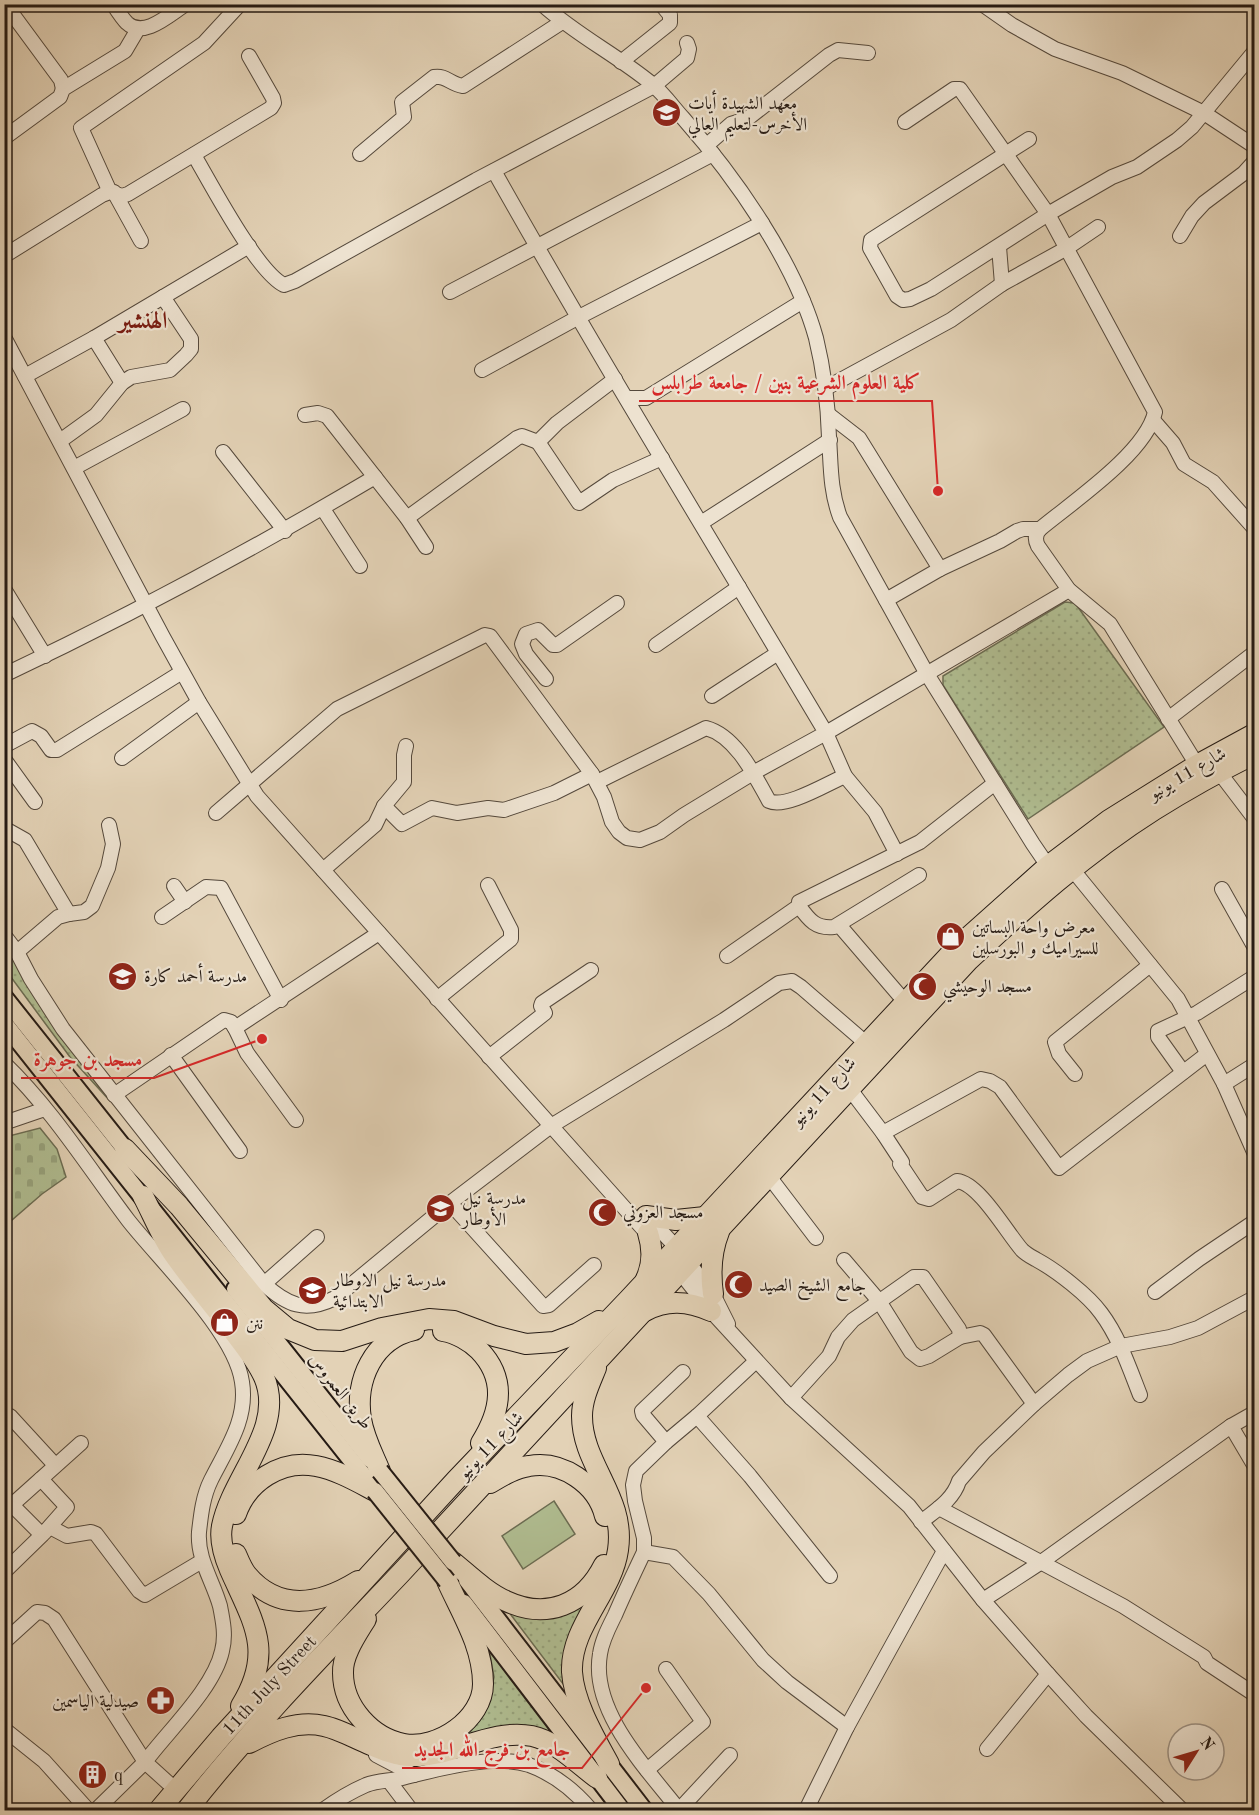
<svg xmlns="http://www.w3.org/2000/svg" width="1259" height="1815" font-family="'Old Standard TT',Amiri,serif">
<style>
.grass{fill:url(#grass-dots);stroke:#6b6c52;stroke-width:1.5}
.cemetery{fill:url(#cemetery-stones);stroke:#6b6c52;stroke-width:1.5}
.park{fill:#b0bd91;stroke:#6b6c52;stroke-width:1.5}
.lines{fill:none;stroke-linecap:round;stroke-linejoin:round}
.minor-casing{stroke:#55493c;stroke-width:16}
.major-casing{stroke:#261b14;stroke-width:20}
.highway-casing{stroke:#261b14;stroke-width:22}
.minor{stroke:#ede2d0;stroke-width:14}
.major{stroke:#e3d2b6;stroke-width:16}
.highway{stroke:#e3d2b6;stroke-width:20}
.major-bridge-casing{stroke:#261b14;stroke-width:20;stroke-linecap:butt}
.major-bridge{stroke:#e3d2b6;stroke-width:16}
.labels{text-anchor:middle;stroke-width:4.5;stroke-linejoin:round;paint-order:stroke}
.poi-label{font-size:18px;fill:#261b14;stroke:#ede2d0;text-anchor:start}
.street-label{font-size:18px;fill:#261b14;stroke:#ede2d0}
.district-label{font-size:24px;font-weight:bold;fill:#7a1f14;stroke:#ede2d0}
.leader{fill:none;stroke:#d62828;stroke-width:2}
.callout-dot{fill:#d62828;stroke:#ede2d0;stroke-width:2}
.callout-label{font-size:20px;text-anchor:middle;font-weight:bold;fill:#d62828;stroke:#ede2d0;stroke-width:4.5;stroke-linejoin:round;paint-order:stroke}
</style>
<defs>
<pattern id="grass-dots" width="8" height="8" patternUnits="userSpaceOnUse" patternTransform="scale(1.5)"><rect width="8" height="8" fill="#b0bd91"/><path d="M2 2h.1M6 6h.1" fill="none" stroke="#97a27c" stroke-width="1.8" stroke-linecap="round"/></pattern>
<pattern id="cemetery-stones" width="16" height="16" patternUnits="userSpaceOnUse" patternTransform="scale(1.5)"><rect width="16" height="16" fill="#b0bd91"/><path d="M2 7V4a2 2 0 0 1 4 0v3zM10 15v-3a2 2 0 0 1 4 0v3z" fill="#97a27c"/></pattern>
</defs>
<rect width="100%" height="100%" fill="#e3d2b6"/>
<filter id="stains"><feTurbulence type="fractalNoise" baseFrequency=".00333" numOctaves="4"/><feColorMatrix values="0 0 0 0 .2 0 0 0 0 .09 0 0 0 0 .02 0 0 0 .5 -.17"/></filter>
<radialGradient id="worn" r=".72"><stop offset=".6" stop-color="#630" stop-opacity="0"/><stop offset="1" stop-color="#630" stop-opacity=".3"/></radialGradient>
<g class="grass">
<path d="M1065,602l10,1 89,124 -136,92 -85,-134v-9z"/>
<path d="M4,943l55,91 51,67 -40,-44 -65,-88z"/>
<path d="M597,1588l-24,109 -68,-90 28,8z"/>
<path d="M489,1649l75,97 -28,-15 -92,14 45,-44 5,-24z"/>
</g>
<path class="cemetery" d="M40,1128l17,21 9,28 -24,17 -37,32v-89z"/>
<path class="park" d="M554,1501l21,33 -52,35 -21,-33z"/>
<g class="lines">
<defs>
<g id="minor">
<path d="M5,4l56,76 2,9"/>
<path d="M113,4c4,6 9,14 14,19 17,16 43,-9 59,-19"/>
<path d="M542,4c34,31 75,51 110,80 12,10 21,23 31,34 52,59 112,144 133,220 8,33 12,66 13,99 2,29 1,53 11,80l87,157 106,170 15,22"/>
<path d="M982,4l30,21 43,24 67,24 82,40 50,33"/>
<path d="M621,62l49,-39v-8l-9,-11"/>
<path d="M905,122l49,-33h6l88,125 107,198c-9,41 -84,91 -115,117 -5,5 -5,11 -2,17l31,44 41,34 87,141"/>
<path d="M4,138l56,-41 3,-8 62,-38 13,-22"/>
<path d="M1029,139l-158,101 -1,8 27,48 6,4 7,-1 21,-10 117,-75 64,-37 25,-10 40,-27 15,-13 62,-75"/>
<path d="M707,145l24,-21 16,-5 82,-64 9,-5 30,3"/>
<path d="M360,154l44,-37 -2,-15 32,-25c12,-2 16,7 29,9l99,-64"/>
<path d="M194,155c17,29 63,117 90,130l11,-4 181,-101 178,-94 33,-28 2,-9 -2,-6"/>
<path d="M110,192l-29,-64 123,-85 36,-39"/>
<path d="M114,192l27,49"/>
<path d="M1180,236l12,-20 12,-13 40,-30 10,-11"/>
<path d="M999,247l3,37"/>
<path d="M4,256l98,-61 8,-3 12,4 6,-2 143,-86 3,-5 -1,-5 -24,-42"/>
<path d="M450,292l263,-138"/>
<path d="M4,337l159,300 36,65 58,94 396,444"/>
<path d="M94,338l28,45"/>
<path d="M482,370l95,-52 185,-95"/>
<path d="M25,376l69,-38 155,-92"/>
<path d="M826,388l125,-68 51,-36 65,-36 31,-21"/>
<path d="M627,398h19l157,-97"/>
<path d="M828,414l31,24 81,131"/>
<path d="M305,415l13,-2 9,3 80,102 19,29"/>
<path d="M1153,420l20,23 11,21 29,18 41,46"/>
<path d="M60,441l36,-26 26,-32 9,-6 39,-7 16,-15 5,-6v-10l-28,-42"/>
<path d="M538,442l41,61 34,-23 49,-22"/>
<path d="M223,452l62,79"/>
<path d="M74,468l109,-59"/>
<path d="M323,509l37,57"/>
<path d="M407,518l110,-80 5,-2 16,6 19,-19 58,-44"/>
<path d="M701,523l129,-83"/>
<path d="M4,589l41,67"/>
<path d="M886,600l54,-31 60,-28 17,-10 6,-2h17"/>
<path d="M656,645l83,-58"/>
<path d="M4,675c127,-60 251,-127 371,-198"/>
<path d="M546,679l-20,-25 -4,-10 4,-10 12,-4 15,15h4l60,-42"/>
<path d="M712,696l66,-43"/>
<path d="M1168,719l86,-66"/>
<path d="M4,746l28,-15 9,5 10,14h6l125,-78"/>
<path d="M122,758l77,-56"/>
<path d="M4,759l31,43"/>
<path d="M1219,772l35,46"/>
<path d="M845,776l30,36 22,42"/>
<path d="M597,782l109,-54c30,8 49,48 63,73 17,8 59,-18 76,-25l-19,-43 243,-143"/>
<path d="M384,806l18,18 30,-16 25,5 31,-5 16,2 50,-17 38,-19"/>
<path d="M216,813l121,-104 148,-74 5,1 102,138 12,23 8,25 7,10 8,6 13,2 20,-8 24,-17 69,-42 73,-40c-111,-187 -225,-372 -332,-562"/>
<path d="M4,830l5,1 16,9 44,74 -11,3 -41,35"/>
<path d="M1072,869l106,130 46,85 30,68"/>
<path d="M323,870l52,-45 9,-19 20,-24v-27l2,-9"/>
<path d="M174,886l11,16"/>
<path d="M1222,889l32,57"/>
<path d="M799,906c10,14 17,23 35,21l85,-52"/>
<path d="M69,914l15,-2 8,-6 16,-38 5,-24 -4,-19"/>
<path d="M162,917l44,-30 15,1 60,112"/>
<path d="M839,925l67,78"/>
<path d="M4,935l13,17 14,27 32,50 201,255c23,21 41,29 71,14l115,-95 101,-77 173,-106 55,-37 13,-2 9,6 66,57"/>
<path d="M727,956l72,-50v-4l121,-60 75,-59"/>
<path d="M437,999l74,-60v-9l-23,-45"/>
<path d="M171,1055l69,96"/>
<path d="M489,1057l56,-44 -4,-7 1,-3 49,-33"/>
<path d="M4,1063c48,46 84,104 124,157 32,41 107,112 114,162 6,37 -15,66 -31,98 -8,16 -10,34 -12,52 -2,27 14,49 21,74 3,15 6,30 2,45 -8,37 -54,80 -77,111l31,28"/>
<path d="M1183,1072l-25,-35v-6l39,-18 57,-36"/>
<path d="M1075,1074l-16,-20 -4,-12 95,-77"/>
<path d="M1224,1084l30,-19"/>
<path d="M849,1088l34,45 19,29 -2,2 22,33 7,2 28,-18c22,2 50,52 65,69 5,5 10,7 15,10 20,11 51,35 64,53 18,24 28,54 39,82"/>
<path d="M114,1095l110,-75 7,2 4,6"/>
<path d="M296,1120l-49,-67 -12,-25 144,-95"/>
<path d="M4,1123l41,-14"/>
<path d="M883,1133l98,-54 9,2 10,6 59,81 148,-114"/>
<path d="M768,1175l48,63"/>
<path d="M450,1203l93,103 6,-1 45,-40"/>
<path d="M646,1215l31,33 36,46 15,30"/>
<path d="M675,1266l36,45 80,87 118,108 74,94 65,74 38,42 96,94"/>
<path d="M264,1284l53,-47"/>
<path d="M1155,1292l44,-33 55,-37"/>
<path d="M960,1337l20,-4 4,2 50,69"/>
<path d="M791,1398l38,-42 9,-19 15,-17 61,-43h9l36,52 1,8 -31,19 -9,3 -9,-7 -32,-51 -35,-41"/>
<path d="M10,1416l45,49"/>
<path d="M697,1416l53,60 80,100"/>
<path d="M1231,1426l23,39"/>
<path d="M666,1442l-23,-27 -1,-4 41,-39"/>
<path d="M41,1479l26,28 -23,26"/>
<path d="M4,1497l38,38 -38,37"/>
<path d="M939,1508l184,98 81,51 3,6 47,31"/>
<path d="M4,1512l77,-69"/>
<path d="M921,1522c15,-12 32,-22 38,-41l25,-29 50,-48 34,-29 19,-14 34,-15 49,-9 28,-9 56,-30"/>
<path d="M50,1527l17,9 24,-4 5,2 43,57 6,4 57,-34"/>
<path d="M644,1552l29,5 36,37 54,66 24,22 60,45"/>
<path d="M983,1600l57,-37 191,-137 23,-13"/>
<path d="M4,1642l33,-30 8,1 9,6 91,143 -49,48"/>
<path d="M4,1729l40,32 44,49"/>
<path d="M987,1749l61,-75"/>
<path d="M376,1755l38,20"/>
<path d="M647,1770l56,-48 -37,-53"/>
<path d="M389,1781l22,29"/>
<path d="M323,1810c14,-10 27,-18 43,-25 10,-4 21,-4 32,-6 37,-9 94,-26 131,-14 25,9 45,25 62,45"/>
<path d="M679,1810c-32,-41 -89,-99 -79,-156 2,-14 9,-27 15,-39 9,-21 19,-42 29,-63v-14l-9,-37 -2,-16 3,-14 30,-29 31,-26 59,-55"/>
<path d="M679,1810l51,-55"/>
<path d="M806,1810l41,-83 97,-176"/>
</g>
<g id="major">
<path d="M4,997l128,161"/>
<path d="M4,1023l371,467"/>
<path d="M235,1289l135,170"/>
<path d="M467,1580l177,230"/>
<path d="M464,1603l158,207"/>
</g>
<g id="highway">
<path d="M125,1149l54,57 85,103 24,20 27,11 27,1 40,-13 47,-9 25,2 40,15 32,8 28,-2 24,-9 21,-12"/>
<path d="M143,1196c10,19 19,42 32,60 18,25 37,48 56,72 12,16 25,31 33,49 22,51 -32,99 -42,149 -3,15 2,30 8,44 23,52 45,81 11,136"/>
<path d="M646,1216l30,4 29,-3"/>
<path d="M646,1279c7,-15 7,-30 2,-46"/>
<path d="M713,1294c-3,-22 -2,-42 6,-62"/>
<path d="M645,1311c22,-12 43,-10 66,0"/>
<path d="M443,1331c13,2 27,10 36,19 28,29 22,61 2,93"/>
<path d="M596,1368c-6,15 -14,31 -14,48 0,49 44,81 36,134 -6,43 -48,77 -46,122 2,31 23,66 37,92"/>
<path d="M380,1471c-7,-17 -16,-33 -19,-52 -6,-39 12,-80 53,-89"/>
<path d="M490,1483c12,-7 25,-15 39,-17 33,-6 68,18 76,50"/>
<path d="M236,1514c11,-32 45,-55 80,-48 21,4 40,15 59,25"/>
<path d="M236,1554c3,7 6,15 11,21 32,38 74,29 111,6"/>
<path d="M453,1562c16,13 33,30 53,39 41,19 78,4 98,-36"/>
<path d="M366,1619c-9,15 -24,36 -23,54 0,34 29,65 61,71 34,6 79,-25 79,-60 0,-37 -21,-70 -36,-103"/>
<path d="M249,1743c23,-12 48,-23 75,-17 15,3 32,13 47,19 12,5 26,11 39,11 42,2 79,-28 122,-20 24,5 46,28 65,42"/>
<path d="M159,1810l62,-73 235,-257 172,-180 327,-351 93,-83 61,-46 88,-55 57,-31"/>
<path d="M187,1810c65,-83 140,-159 213,-236l568,-613c58,-54 118,-108 186,-151 32,-20 66,-39 100,-56"/>
</g>
</defs>
<use href="#minor" class="minor-casing"/>
<use href="#major" class="major-casing"/>
<use href="#highway" class="highway-casing"/>
<use href="#minor" class="minor"/>
<use href="#major" class="major"/>
<use href="#highway" class="highway"/>
<defs>
<g id="major-bridge">
<path d="M380,1471l73,91"/>
<path d="M375,1491l72,90"/>
</g>
</defs>
<use href="#major-bridge" class="major-bridge-casing"/>
<use href="#major-bridge" class="major-bridge"/>
</g>
<defs>
<symbol id="university-disc" viewBox="-11 -11 22 22"><circle r="9.5" fill="#8f2418" stroke="#ede2d0"/><path d="M0-5L7-2L0 1L-7-2ZM-4 1L0 2.5L4 1V4Q0 6-4 4Z" fill="#fff"/></symbol>
<symbol id="shop-disc" viewBox="-11 -11 22 22"><circle r="9.5" fill="#8f2418" stroke="#ede2d0"/><path d="M-5-2.5h2.3a2.7 3.5 0 0 1 5.4 0H5L5.5 6h-11ZM-1.5-2.5h3a1.5 2.3 0 0 0-3 0Z" fill="#fff"/></symbol>
<symbol id="school-disc" viewBox="-11 -11 22 22"><circle r="9.5" fill="#8f2418" stroke="#ede2d0"/><path d="M0-5L7-2L0 1L-7-2ZM-4 1L0 2.5L4 1V4Q0 6-4 4Z" fill="#fff"/></symbol>
<symbol id="mosque-disc" viewBox="-11 -11 22 22"><circle r="9.5" fill="#8f2418" stroke="#ede2d0"/><path d="M3.5-4.9A6 6 0 1 0 3.5 4.9A5 5 0 1 1 3.5-4.9Z" fill="#fff"/></symbol>
<symbol id="pharmacy-disc" viewBox="-11 -11 22 22"><circle r="9.5" fill="#8f2418" stroke="#ede2d0"/><path d="M-2-6h4v4h4v4h-4v4h-4v-4h-4v-4h4Z" fill="#fff"/></symbol>
<symbol id="building-disc" viewBox="-11 -11 22 22"><circle r="9.5" fill="#8f2418" stroke="#ede2d0"/><path d="M-4-6H4V6H1V3H-1V6H-4ZM-2.5-4.3h1.7v1.8h-1.7ZM.8-4.3h1.7v1.8H.8ZM-2.5-1h1.7V.8h-1.7ZM.8-1h1.7V.8H.8Z" fill="#fff"/></symbol>
</defs>
<g fill-rule="evenodd">
<use href="#university-disc" x="650" y="96" width="33" height="33"/>
<use href="#shop-disc" x="934" y="920" width="33" height="33"/>
<use href="#school-disc" x="106" y="960" width="33" height="33"/>
<use href="#mosque-disc" x="906" y="970" width="33" height="33"/>
<use href="#school-disc" x="424" y="1192" width="33" height="33"/>
<use href="#mosque-disc" x="586" y="1196" width="33" height="33"/>
<use href="#mosque-disc" x="722" y="1268" width="33" height="33"/>
<use href="#school-disc" x="296" y="1274" width="33" height="33"/>
<use href="#shop-disc" x="208" y="1306" width="33" height="33"/>
<use href="#pharmacy-disc" x="144" y="1684" width="33" height="33"/>
<use href="#building-disc" x="76" y="1758" width="33" height="33"/>
</g>
<g class="labels">
<g class="poi-label">
<text x="688" y="109">معهد الشهيدة أيات<tspan x="688" dy="21">الأخرس-لتعليم العالي</tspan></text>
<text x="972" y="933">معرض واحة البساتين<tspan x="972" dy="21">للسيراميك و البورسلين</tspan></text>
<text x="144" y="982">مدرسة أحمد كارة</text>
<text x="943" y="992">مسجد الوحيشي</text>
<text x="462" y="1204">مدرسة نيل<tspan x="462" dy="21">الأوطار</tspan></text>
<text x="623" y="1218">مسجد العزوني</text>
<text x="333" y="1286">مدرسة نيل الاوطار<tspan x="333" dy="21">الابتدائية</tspan></text>
<text x="759" y="1291">جامع الشيخ الصيد</text>
<text x="246" y="1329">ننن</text>
<text x="139" y="1707" text-anchor="end">صيدلية الياسمين</text>
<text x="114" y="1781">q</text>
</g>
<g class="street-label">
<text transform="translate(1187 773) rotate(-30)" y="6">شارع 11 يونيو</text>
<text transform="translate(823 1091) rotate(-47)" y="6">شارع 11 يونيو</text>
<text transform="translate(341 1391) rotate(52)" y="6">طريق العمروس</text>
<text transform="translate(490 1445) rotate(-46)" y="6">شارع 11 يونيو</text>
<text transform="translate(269 1685) rotate(-47)" y="6">11th July Street</text>
</g>
<g class="district-label">
<text x="143" y="328">الهنشير</text>
</g>
</g>
<path class="leader" d="M938 491L932 401H639M262 1039L154 1078H21M646 1688L582 1768H402"/>
<g class="callout-dot">
<circle cx="938" cy="491" r="6"/>
<circle cx="262" cy="1039" r="6"/>
<circle cx="646" cy="1688" r="6"/>
</g>
<g class="callout-label">
<text x="786" y="389">كلية العلوم الشرعية بنين / جامعة طرابلس</text>
<text x="88" y="1066">مسجد بن جوهرة</text>
<text x="492" y="1756">جامع بن فرج الله الجديد</text>
</g>
<rect width="1259" height="1815" fill="none" stroke="#e3d2b6" stroke-width="24"/>
<rect x="6" y="6" width="1247" height="1803" fill="none" stroke="#261b14" stroke-width="3"/>
<rect x="12" y="12" width="1235" height="1791" fill="none" stroke="#261b14" stroke-width="1.5"/>
<g transform="translate(1196 1752) rotate(53)"><circle r="28" fill="#ede2d0" stroke="#9d9285" stroke-width="1.5"/>
<path d="M0-4.5L10 22L0 15L-10 22Z" fill="#8f2418"/>
<text y="-9" font-size="16" font-weight="bold" text-anchor="middle" fill="#261b14">N</text>
</g>
<rect width="100%" height="100%" filter="url(#stains)"/>
<rect width="100%" height="100%" fill="url(#worn)"/>
</svg>
